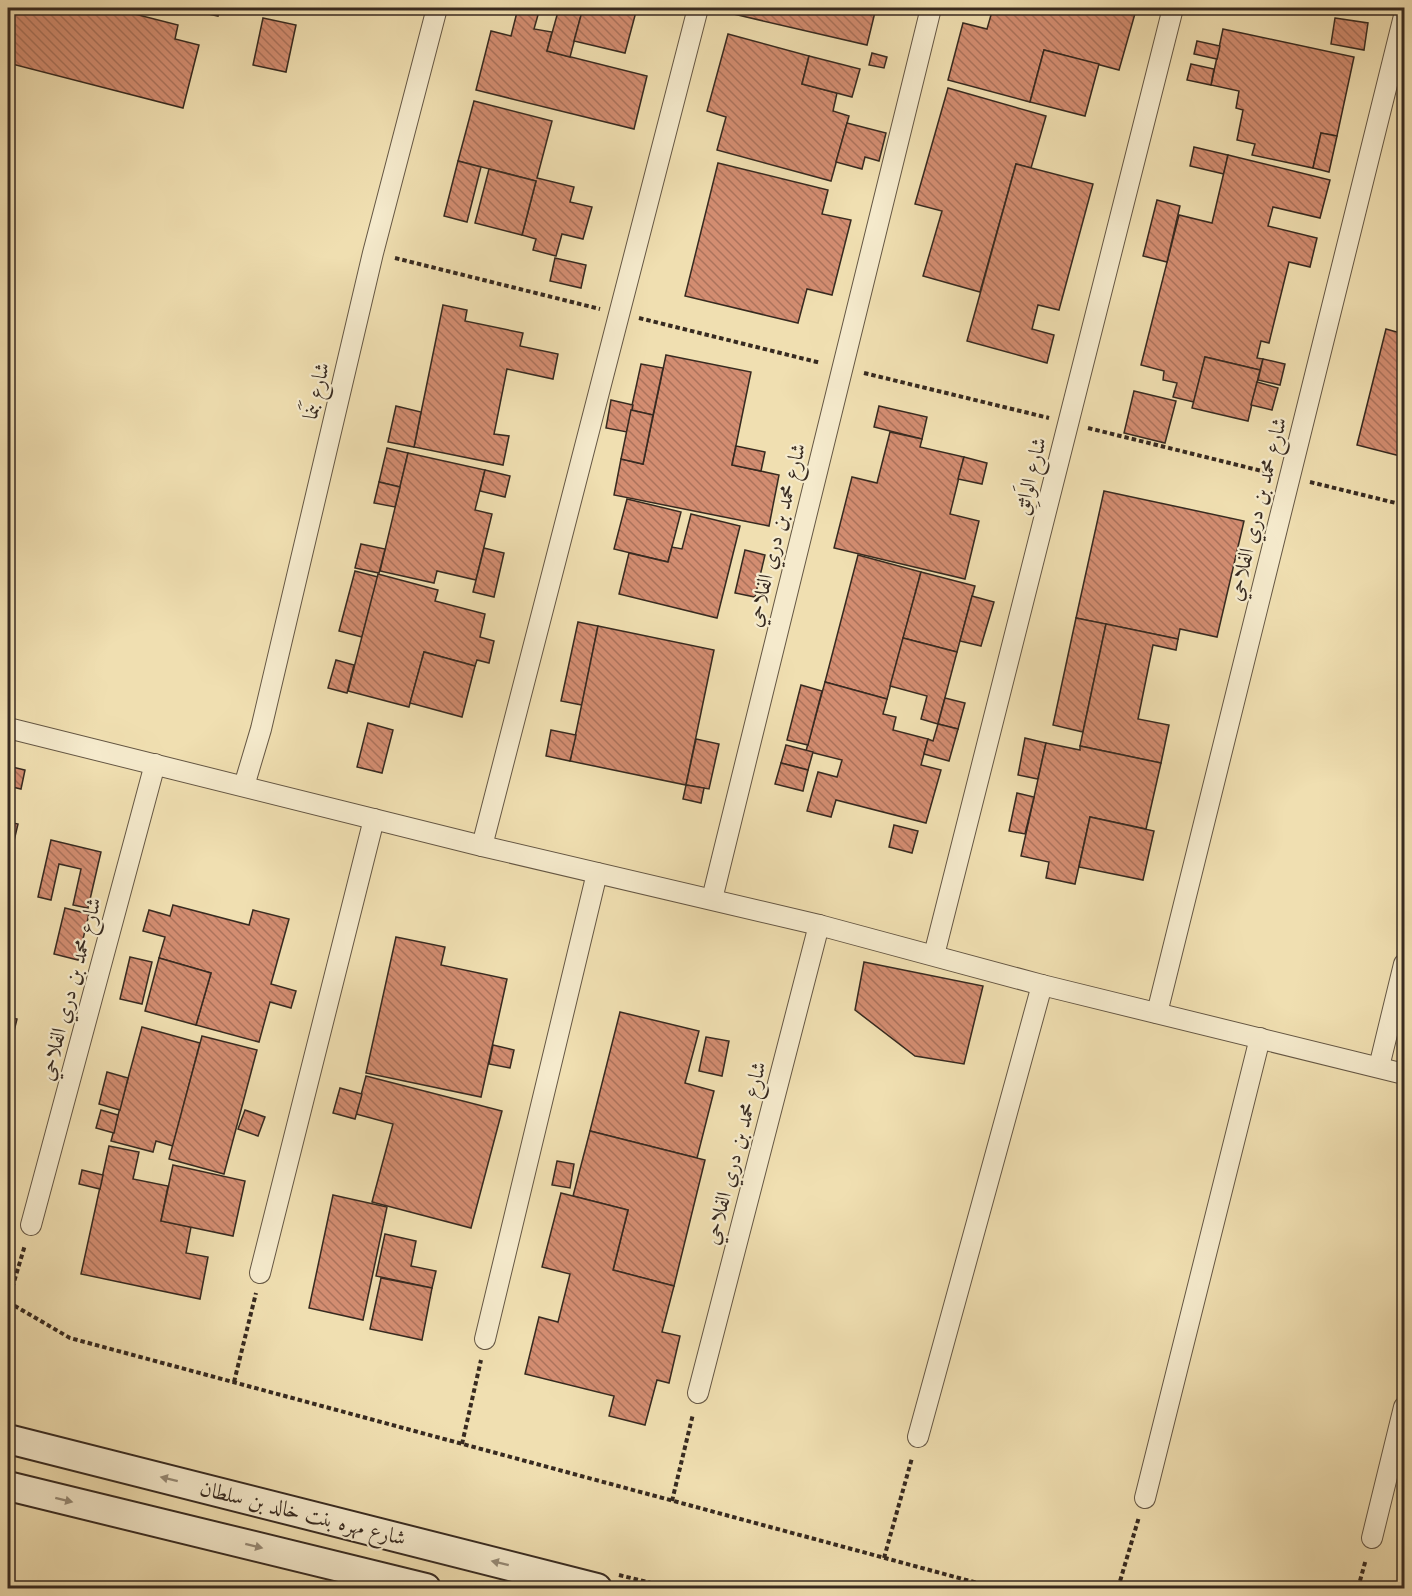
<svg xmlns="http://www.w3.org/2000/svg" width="1412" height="1596" font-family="'Old Standard TT',Amiri,serif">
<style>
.building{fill:url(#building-back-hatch);stroke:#372a20;stroke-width:1.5}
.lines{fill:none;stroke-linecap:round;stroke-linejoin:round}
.street-casing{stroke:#655744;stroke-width:22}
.secondary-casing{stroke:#372a20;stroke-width:32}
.path{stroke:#372a20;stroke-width:4;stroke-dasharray:4.5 3;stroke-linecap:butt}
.street{stroke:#f5eacc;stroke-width:20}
.secondary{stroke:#f5eacc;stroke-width:28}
.oneway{fill:#968a76}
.labels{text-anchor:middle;stroke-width:4.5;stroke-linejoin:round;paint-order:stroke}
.street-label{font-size:21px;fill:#372a20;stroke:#f5eacc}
</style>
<defs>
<pattern id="building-back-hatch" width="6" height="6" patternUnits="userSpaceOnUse" patternTransform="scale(1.5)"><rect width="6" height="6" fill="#d38d71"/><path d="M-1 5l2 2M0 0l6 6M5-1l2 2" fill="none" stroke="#ac735c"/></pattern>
</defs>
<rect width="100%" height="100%" fill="#f0dfb1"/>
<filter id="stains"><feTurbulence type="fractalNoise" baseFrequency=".00333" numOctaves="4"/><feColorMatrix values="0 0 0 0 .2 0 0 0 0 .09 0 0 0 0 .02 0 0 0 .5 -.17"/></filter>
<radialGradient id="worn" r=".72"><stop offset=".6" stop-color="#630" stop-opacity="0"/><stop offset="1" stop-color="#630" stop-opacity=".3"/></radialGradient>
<g class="building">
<path d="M15,8h96l67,17 -3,14 24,6 -16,63 -175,-45v-26z"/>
<path d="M181,8h39l-2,8z"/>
<path d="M518,8h22l-6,21 18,3 -5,19 100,25 -13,53 -158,-39 15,-59 20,5z"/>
<path d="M559,8h24l-13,49 -23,-6z"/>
<path d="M583,8h54l-12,45 -51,-12z"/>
<path d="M730,8h146l-9,37 -138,-32z"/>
<path d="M993,8h135l8,2 -17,60 -75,-20 -14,52 -82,-22 15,-57 24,6z"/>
<path d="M263,18l33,7 -10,47 -33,-7z"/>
<path d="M1335,18l33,5 -4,27 -33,-6z"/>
<path d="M1223,29l131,28 -17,79 -16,-3 -8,35 -61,-13 3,-11 -18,-4 6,-30 -7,-2 3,-17 -28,-6z"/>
<path d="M728,34l81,22 -7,28 35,9 -4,18 16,5 -18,65 -114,-31 9,-33 -19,-6z"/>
<path d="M1197,41l23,5 -3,13 -23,-5z"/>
<path d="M1044,50l55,14 -14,52 -55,-14z"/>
<path d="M872,53l15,4 -3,11 -15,-3z"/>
<path d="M809,56l51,13 -8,28 -50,-13z"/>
<path d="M1191,64l23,5 -3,16 -24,-5z"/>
<path d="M948,88l98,28 -15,52 -15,-4 -36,128 -57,-16 19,-65 -27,-7z"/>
<path d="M474,101l78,20 -15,57 37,9 -4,15 22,5 -9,32 -21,-5 -6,22 -23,-6 3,-11 -14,-4 14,-54 -78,-20z"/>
<path d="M847,123l39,10 -7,28 -14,-4 -3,12 -26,-7z"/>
<path d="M1321,133l16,3 -8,36 -16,-4z"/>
<path d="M1194,147l34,8 -4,19 -34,-8z"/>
<path d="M1228,155l102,25 -10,38 -47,-11 -5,19 49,12 -7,29 -21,-5 -20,81 -8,-2 -4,17 6,1 -3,11 -55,-13 -11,45 -21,-5 4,-14 -14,-3 1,-9 -23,-6 38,-150 33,8z"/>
<path d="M458,161l23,6 -14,55 -23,-6z"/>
<path d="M718,163l110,27 -6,24 29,6 -19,75 -25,-6 -9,34 -113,-27z"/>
<path d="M1016,164l77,20 -34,126 -21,-5 -6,24 22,6 -7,28 -80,-22z"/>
<path d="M489,169l47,12 -14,54 -47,-12z"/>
<path d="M1157,200l23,6 -13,56 -24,-6z"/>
<path d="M555,258l31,7 -5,23 -31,-7z"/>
<path d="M443,305l24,5 -2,11 58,12 -3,13 38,8 -5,25 -46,-10 -13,65 15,2 -6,29 -89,-18z"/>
<path d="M1386,329l18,5v123l-47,-12z"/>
<path d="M666,355l85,17 -19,93 47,10 -10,51 -155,-31 7,-36 22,5z"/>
<path d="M1205,357l55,13 -12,51 -56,-13z"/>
<path d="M1263,359l22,5 -5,21 -22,-5z"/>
<path d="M641,364l22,4 -10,47 -22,-5z"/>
<path d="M1257,382l21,6 -6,22 -21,-5z"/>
<path d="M1134,391l42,10 -11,42 -41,-10z"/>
<path d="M611,400l22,5 -6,27 -21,-4z"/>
<path d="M396,406l25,6 -7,35 -26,-5z"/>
<path d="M879,406l48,11 -5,22 -48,-12z"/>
<path d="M631,410l22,5 -10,49 -22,-5z"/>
<path d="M890,432l32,7 -2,8 44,10 -14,57 29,7 -14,58 -131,-31 18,-71 25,6z"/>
<path d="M736,446l29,6 -4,19 -29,-6z"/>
<path d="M387,448l21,5 -8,34 -21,-5z"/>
<path d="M408,453l77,17 -10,40 17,4 -16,66 -39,-9 -3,12 -54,-12z"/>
<path d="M964,457l23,6 -5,21 -24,-5z"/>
<path d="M485,470l25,6 -5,21 -25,-6z"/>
<path d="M379,482l21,5 -5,20 -21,-4z"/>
<path d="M1104,491l140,30 -27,116 -37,-8 -2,10 -102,-21z"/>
<path d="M627,499l54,13 -13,50 -54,-13z"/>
<path d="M691,514l49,12 -23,92 -98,-24 10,-41 39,9 4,-15 10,2z"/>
<path d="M361,544l24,5 -6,24 -24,-5z"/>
<path d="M484,548l20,5 -10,44 -21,-5z"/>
<path d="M745,550l20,5 -10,42 -20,-4z"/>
<path d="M858,555l63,17 -34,127 -62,-17z"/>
<path d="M355,571l23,6 -16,60 -23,-6z"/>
<path d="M921,572l54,14 -18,66 -54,-14z"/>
<path d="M378,574l60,16 -3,11 50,13 -5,23 14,4 -5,22 -12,-3 -2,6 -51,-14 -15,55 -61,-16z"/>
<path d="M972,596l22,6 -13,44 -21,-5z"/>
<path d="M1076,618l30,6 -23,108 -30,-7z"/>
<path d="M578,622l20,4 -16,79 -21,-4z"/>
<path d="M1106,624l72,15 -2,11 -23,-5 -15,74 31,6 -8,38 -81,-17z"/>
<path d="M598,626l116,24 -28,135 -116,-24z"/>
<path d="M903,638l54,14 -19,72 -17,-5 6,-23 -37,-10z"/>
<path d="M424,652l51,14 -13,51 -52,-14z"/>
<path d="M336,660l18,5 -7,28 -19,-5z"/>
<path d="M825,682l62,17 -4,15 13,3 -3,13 35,9 -7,26 20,5 -15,53 -90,-23 -5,17 -24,-6 11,-39 19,5 5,-17 -36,-9z"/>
<path d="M801,685l21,6 -14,54 -21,-5z"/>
<path d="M945,698l20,5 -7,26 -20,-5z"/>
<path d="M368,723l25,7 -11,43 -25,-6z"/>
<path d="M938,724l20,5 -9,32 -25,-7 4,-15 5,2z"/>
<path d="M551,730l25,5 -6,26 -24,-5z"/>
<path d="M1025,738l21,5 -8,36 -20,-4z"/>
<path d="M696,739l23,5 -10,45 -23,-4z"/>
<path d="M1046,743l34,7v-4l81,17 -15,66 -56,-12 -15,67 -29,-6 3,-16 -28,-6z"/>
<path d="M786,745l27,7 -5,18 -27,-7z"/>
<path d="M781,763l27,7 -5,21 -28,-7z"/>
<path d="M8,766l17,4 -4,19 -13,-3z"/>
<path d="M686,785l18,3 -3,15 -18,-4z"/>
<path d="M1017,793l17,4 -9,37 -16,-3z"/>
<path d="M1090,817l64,14 -11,49 -64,-13z"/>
<path d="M8,822l10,2 -10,42z"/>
<path d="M894,825l24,6 -6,22 -23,-6z"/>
<path d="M51,840l50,12 -13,56 -15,-3 8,-36 -22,-5 -8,36 -13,-3z"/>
<path d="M173,905l76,20 4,-15 36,9 -18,65 25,7 -5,17 -21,-6 -11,40 -63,-17 15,-52 -52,-15 6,-21 -22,-6 6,-21 21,6z"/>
<path d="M65,908l24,6 -11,46 -24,-6z"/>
<path d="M396,937l49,10 -4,18 66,14 -26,118 -115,-24z"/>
<path d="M130,957l22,5 -10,42 -22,-5z"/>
<path d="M159,958l52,15 -15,52 -51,-14z"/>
<path d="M864,962l119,24 -19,78 -49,-8 -60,-46z"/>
<path d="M620,1012l79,19 -14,52 29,8 -17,67 -107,-27z"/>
<path d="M8,1017l9,2 -6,24 -3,-1z"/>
<path d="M142,1027l58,16 -27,103 -17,-5 -3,11 -42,-11z"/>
<path d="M202,1036l55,14 -33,124 -55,-15z"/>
<path d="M706,1037l23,4 -7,35 -23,-5z"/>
<path d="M493,1045l21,5 -4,18 -21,-4z"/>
<path d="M107,1072l21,6 -8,32 -21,-6z"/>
<path d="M366,1076l136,35 -31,117 -99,-26 21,-78 -37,-10z"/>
<path d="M340,1088l22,6 -7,25 -22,-6z"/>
<path d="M101,1110l17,5 -4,18 -18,-5z"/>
<path d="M245,1110l20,7 -7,19 -20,-7z"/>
<path d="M590,1131l115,29 -31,126 -61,-16 15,-60 -55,-14z"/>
<path d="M109,1146l30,6 -6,27 35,7 -7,35 30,6 -5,26 22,4 -8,42 -119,-25z"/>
<path d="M557,1161l17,3 -4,24 -18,-3z"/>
<path d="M173,1165l72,16 -12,55 -72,-15z"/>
<path d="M82,1170l21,5 -3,14 -21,-5z"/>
<path d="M561,1193l67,17 -15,60 61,16 -12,46 18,4 -11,47 -12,-3 -12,45 -36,-9 5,-20 -89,-22 14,-57 19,5 12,-48 -28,-7z"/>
<path d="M333,1195l54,12 -24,113 -54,-12z"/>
<path d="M385,1234l31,7 -5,25 25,5 -4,17 -56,-12z"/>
<path d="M381,1278l51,10 -10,52 -52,-11z"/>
</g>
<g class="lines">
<defs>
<g id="street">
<path d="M8,728l474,118 337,79 223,60 362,89"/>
<path d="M244,786l17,-57 112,-476 64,-245"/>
<path d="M482,846l216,-838"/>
<path d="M712,899l219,-891"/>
<path d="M934,955l239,-947"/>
<path d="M1157,1013l247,-997"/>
<path d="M1379,1067l25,-103"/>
<path d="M31,1225l124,-461"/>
<path d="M260,1273l114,-454"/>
<path d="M485,1339l112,-466"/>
<path d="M698,1393l121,-468"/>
<path d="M918,1437l124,-452"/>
<path d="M1145,1498l115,-460"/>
<path d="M1372,1538l32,-131"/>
</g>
<g id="secondary">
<path d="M8,1439l589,149"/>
<path d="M8,1486l418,102"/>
</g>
</defs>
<use href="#street" class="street-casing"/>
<use href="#secondary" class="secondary-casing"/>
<g class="path">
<path d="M395,258l205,51"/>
<path d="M639,318l182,45"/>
<path d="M864,373l185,45"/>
<path d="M1088,428l182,45"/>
<path d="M1310,482l94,23"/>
<path d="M8,1302l62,36 926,250"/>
<path d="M8,1302l17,-57"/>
<path d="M234,1382l22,-89"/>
<path d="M462,1444l19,-84"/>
<path d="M672,1501l21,-87"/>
<path d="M884,1558l28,-100"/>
<path d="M619,1575l52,13"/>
<path d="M1118,1588l21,-71"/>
<path d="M1358,1588l8,-29"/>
</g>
<use href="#street" class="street"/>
<use href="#secondary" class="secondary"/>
</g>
<defs><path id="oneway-solid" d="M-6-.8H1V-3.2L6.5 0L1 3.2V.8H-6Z" transform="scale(1.5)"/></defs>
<g class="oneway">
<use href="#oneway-solid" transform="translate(169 1479) rotate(-166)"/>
<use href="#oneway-solid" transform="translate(64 1500) rotate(14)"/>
<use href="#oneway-solid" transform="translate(254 1546) rotate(14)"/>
<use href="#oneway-solid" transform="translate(500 1563) rotate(-166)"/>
</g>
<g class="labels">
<g class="street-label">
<text transform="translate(316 391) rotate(-77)" y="7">شارع بَنَما</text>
<text transform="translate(1030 476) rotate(-76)" y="7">شارع الوَاثِق</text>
<text transform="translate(1257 509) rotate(-76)" y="7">شارع محمد بن دري الفلاحي</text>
<text transform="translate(776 535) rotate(-76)" y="7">شارع محمد بن دري الفلاحي</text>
<text transform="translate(70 989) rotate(-75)" y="7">شارع محمد بن دري الفلاحي</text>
<text transform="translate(735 1153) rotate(-75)" y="7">شارع محمد بن دري الفلاحي</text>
<text transform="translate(303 1513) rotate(14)" y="7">شارع مهره بنت خالد بن سلطان</text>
</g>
</g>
<rect width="1412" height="1596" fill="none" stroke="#f0dfb1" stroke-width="30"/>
<rect x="9" y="9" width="1394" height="1578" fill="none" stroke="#372a20" stroke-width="3"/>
<rect x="15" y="15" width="1382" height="1566" fill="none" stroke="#372a20" stroke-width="1.5"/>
<rect width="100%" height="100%" filter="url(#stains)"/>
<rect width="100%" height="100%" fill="url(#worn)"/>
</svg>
